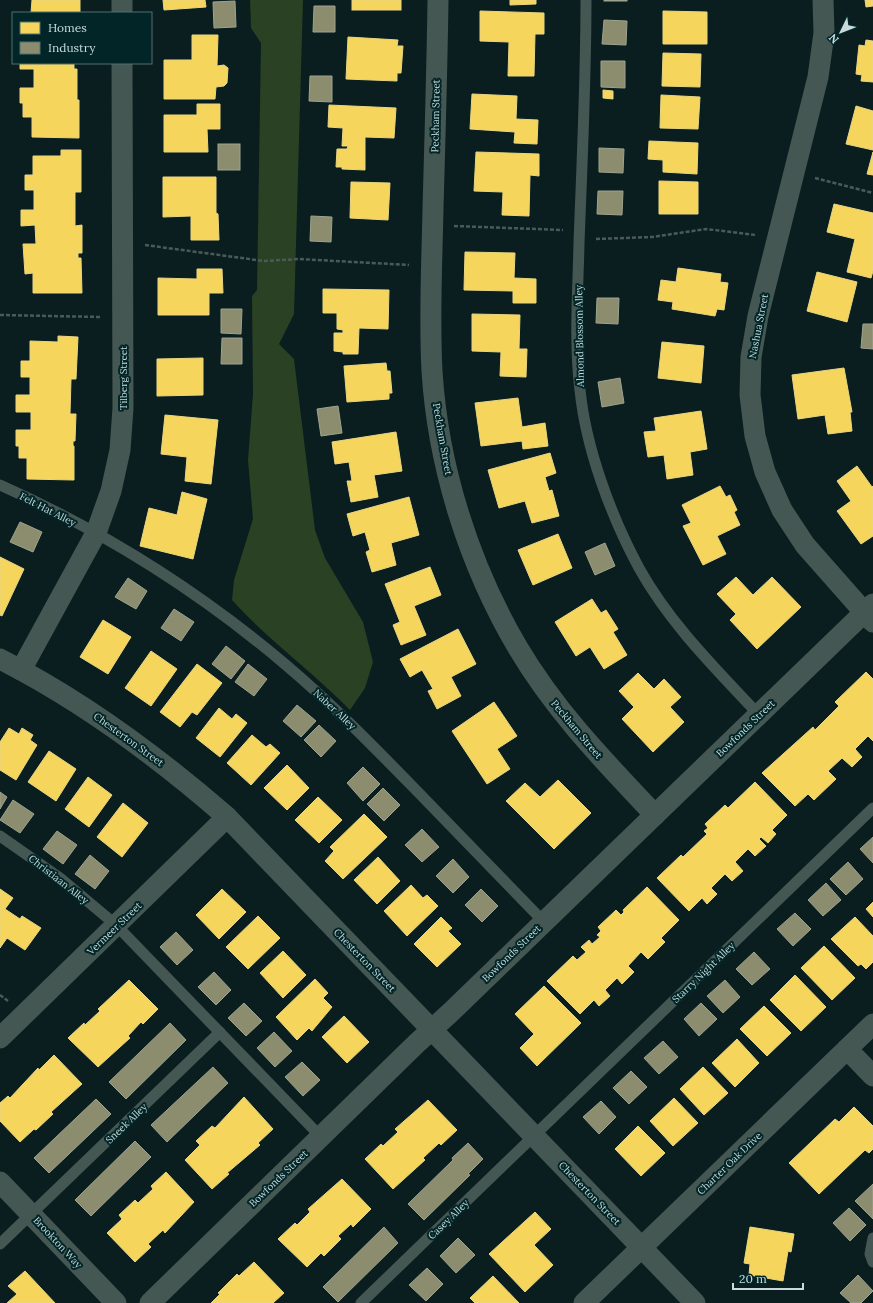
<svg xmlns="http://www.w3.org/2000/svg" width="873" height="1303" font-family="Lora,serif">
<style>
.green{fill:#2a4123}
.homes{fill:#f6d55c;stroke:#e8d682}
.industry{fill:#8c8c6e;stroke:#9ea38f}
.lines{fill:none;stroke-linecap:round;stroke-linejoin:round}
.path{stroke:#4b5a58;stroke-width:2.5;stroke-dasharray:4 2;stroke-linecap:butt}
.service{stroke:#455752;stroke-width:11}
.minor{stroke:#455752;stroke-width:21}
.labels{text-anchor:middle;stroke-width:4;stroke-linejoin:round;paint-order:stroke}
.street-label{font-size:10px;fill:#c8dadb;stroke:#022628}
</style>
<rect width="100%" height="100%" fill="#0a1e20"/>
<path class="green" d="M250,0h53l-9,314 -15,30 15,15 21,171 10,28 38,64 10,40 -8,26 -15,22c-38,-39 -82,-70 -118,-110l2,-20 19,-61 -5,-59 5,-66 -1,-98 5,-6 4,-247 -10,-15z"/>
<g class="homes">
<path d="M32,0h48v13h-49z"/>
<path d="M163,0h42l1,7 -42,3z"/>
<rect x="352" y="0" width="49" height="10"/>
<path d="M510,0h26v4l-26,1z"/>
<path d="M865,0h8v6l-7,1z"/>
<path d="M480,11l64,2v21h-9l-1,42h-26l1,-34 -29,-1z"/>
<path d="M663,11l44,1v32h-44z"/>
<path d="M192,35h26l-1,31 7,-1 4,3 -1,15 -3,3 -8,1 -1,12h-51v-39h28z"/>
<path d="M348,37l50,3 -1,6h6l-2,27h-4v8l-51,-2z"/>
<path d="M866,40l7,1v41l-12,-1 1,-6 -6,-1 3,-29 6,1z"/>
<path d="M663,53l38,1 -1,33 -38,-1z"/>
<path d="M20,63h54v6h3v31h2v38l-47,-1v-20h-9v-14h-3v-15h14v-19h-14z"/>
<path d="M603,90l10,1v8l-10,-1z"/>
<path d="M472,94l45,2 -1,23 22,1 -1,24 -23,-1 1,-11 -45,-3z"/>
<path d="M661,95l39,2 -2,32 -38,-1z"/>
<path d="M197,104h23v25h-13l1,23h-44v-37h33z"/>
<path d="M329,105l67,3 -2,30 -29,-1v33l-23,-1v-2h-6l1,-18h10l1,-3h-6l1,-18 -15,-1z"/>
<path d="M856,106l17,5v39l-27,-6z"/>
<path d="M649,141l49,2 -1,31 -34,-2v-12l-15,-1z"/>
<path d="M61,150h20v42h-6v34l7,-1v28h-4v5h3l1,35h-49v-20l-8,1 -2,-30h13l-1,-19 -14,1v-16h13v-20h-9v-15h8v-19h28z"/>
<path d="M476,152l63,2v22l-9,-1 -1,41 -27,-1 1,-23 -29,-1z"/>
<path d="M873,152v23l-6,-1z"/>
<path d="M163,177h53v36l2,1 1,26h-28v-24l-28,1z"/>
<path d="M659,181l39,1v32h-39z"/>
<path d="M351,182l39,1 -2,37 -38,-2z"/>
<path d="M834,204l39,9v58l-2,7 -24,-6 8,-33 -28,-7z"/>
<path d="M465,252l50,1 -1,25 22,1v24h-23v-12l-49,-1z"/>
<path d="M678,268l43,6 -1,8 8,1 -4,27 -7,-1 -2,7 -43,-7 1,-7 -15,-2 3,-20 15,2z"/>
<path d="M197,269h25l1,24h-14v22h-51v-37l39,1z"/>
<path d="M817,272l40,10 -10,40 -40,-11z"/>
<path d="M323,289l66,1 -1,39 -29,-1 -1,26h-15v-2l-9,-1v-18h9v-3l-6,-1v-16h-14z"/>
<path d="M472,314l48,1 -1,34h8l-1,28 -26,-1 1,-24 -29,-1z"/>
<path d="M58,336l20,1 -2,42h-5l-1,35h6l-1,27h-2v5h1v34l-47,-1v-21h-8v-12h-3v-16h15v-18h-15v-17h14v-18h-9v-16h9v-20l28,1z"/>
<path d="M662,342l42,4 -3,37 -43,-5z"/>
<path d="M203,358v37l-46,1v-37z"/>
<path d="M386,363l1,8h3l2,22h-3v6l-42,3 -3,-36z"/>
<path d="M844,368l8,44h-2l2,19 -24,3 -3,-19 -27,4 -6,-44z"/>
<path d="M518,398l4,29 23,-4 3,23 -25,3 -1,-8 -41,5 -6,-43z"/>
<path d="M701,411l6,38 -17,3 3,23 -26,4 -3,-24 -16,2 -4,-25 12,-1 -2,-13z"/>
<path d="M165,415l53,5 -7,64 -26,-3 2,-24 -26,-3z"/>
<path d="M396,432l6,39 -28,4 4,22 -27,5 -4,-21h5l-3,-19 -14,2 -3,-22z"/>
<path d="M550,453l6,20 -11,4 4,14 3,-1 7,26 -27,7 -7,-22 -26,7 -11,-38z"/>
<path d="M857,466l15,21 1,-1v50l-12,8 -24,-33 14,-10 -14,-20z"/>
<path d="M720,486l6,11 4,-2 7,15 -3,2 6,13 -23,11 9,18 -23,11 -20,-39 8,-3 -9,-18z"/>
<path d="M182,492l25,7 -14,60 -53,-13 9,-38 28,7z"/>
<path d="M409,497l10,38 -28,8 5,22 -24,7 -6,-20 4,-2 -5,-18 -12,4 -6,-22z"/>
<path d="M558,534l14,34 -39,17 -15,-35z"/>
<path d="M0,557l24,12 -22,47 -2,-1z"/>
<path d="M430,567l11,28 -27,11 12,29 -25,10 -8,-20 7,-3 -15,-38z"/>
<path d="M736,577l17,18 19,-18 29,30 -44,42 -27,-29 6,-6 -19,-20z"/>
<path d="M592,599l9,14 5,-3 12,19 -5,3 14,23 -23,14 -14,-22 -14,9 -21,-34z"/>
<path d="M103,620l28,17 -23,37 -28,-17z"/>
<path d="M458,629l18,35 -25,13 10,19 -24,13 -9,-18 5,-2 -11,-19 -12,7 -10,-18z"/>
<path d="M151,651l26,18 -26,37 -26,-18z"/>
<path d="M197,664l25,19 -25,32 -5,-3 -12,15 -20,-15z"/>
<path d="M866,672l7,7v62l-5,-5 -13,13 7,8 -10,10 -10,-9 -14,13 8,8 -22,21 -6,-6 -13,12 -33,-33 51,-46 2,3 24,-24 -4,-4z"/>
<path d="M638,673l16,16 10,-10 17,18 -11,10 14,15 -31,30 -31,-33 12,-12 -15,-16z"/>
<path d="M494,702l23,34 -20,13 13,20 -23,15 -35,-53z"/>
<path d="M219,708l13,11 4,-5 11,9 -27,34 -24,-19z"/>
<path d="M9,728l10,6 3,-6 11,7 -3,5 7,5 -21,35 -16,-10v-28z"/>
<path d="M252,735l14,12 4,-3 10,9 -29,32 -24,-22z"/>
<path d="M49,751l27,18 -20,32 -28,-19z"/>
<path d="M287,765l22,23 -22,22 -23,-22z"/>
<path d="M88,777l24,18 -23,32 -24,-18z"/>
<path d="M558,780l33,33 -37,36 -48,-48 19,-18 15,14z"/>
<path d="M755,782l32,33 -15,15 4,4 -8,9 -7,-6 -2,2 7,7 -11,10 -7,-7 -13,13 8,9 -11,10 -7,-7 -14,14 6,6 -10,10 -5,-6 -13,13 -32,-33 24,-23 2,2 24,-23 -3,-3 4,-3 -3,-4 20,-19 3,3z"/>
<path d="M318,797l24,23 -23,23 -24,-23z"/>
<path d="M123,803l25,20 -26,34 -25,-20z"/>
<path d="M364,814l23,23 -44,42 -18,-18 9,-10 -4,-4z"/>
<path d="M378,857l22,24 -23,23 -23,-24z"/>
<path d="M411,885l12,13 4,-3 11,11 -31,30 -23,-25z"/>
<path d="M647,887l32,33 -18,18 4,4 -17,17 -7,-7 -13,14 6,6 -12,12 -5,-6 -12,12 5,6 -11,10 -5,-6 -14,14 -33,-33 26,-25 4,4 9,-8 -5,-5 8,-7 3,4 8,-7 -3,-2 4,-4 -3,-4 18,-17 5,5 3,-3 -1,-2z"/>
<path d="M0,889l13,9 -8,11 15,10 2,-3 19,12 -16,22 -18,-12 -7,10z"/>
<path d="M222,889l24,23 -27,27 -23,-24z"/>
<path d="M873,902v15l-7,-8z"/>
<path d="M258,916l22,22 -32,31 -22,-22z"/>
<path d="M441,917l11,11 -4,3 13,13 -24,23 -23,-23z"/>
<path d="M855,917l18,19v26l-7,7 -5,-5 -3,2 -27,-27z"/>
<path d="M824,946l31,32 -23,22 -31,-32z"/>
<path d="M283,951l23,24 -23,23 -23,-25z"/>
<path d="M795,975l31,32 -25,24 -31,-31z"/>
<path d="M315,979l13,14 -5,5 9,9 -20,24 -3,-3 -12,12 -21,-23z"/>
<path d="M129,980l29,29 -15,15 -2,-2 -13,14 2,2 -32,29 -30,-29 16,-15 1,2 15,-14 -2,-2z"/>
<path d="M544,986l37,37 -44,43 -17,-18 14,-14 -19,-20z"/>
<path d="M764,1006l27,27 -24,23 -27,-27z"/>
<path d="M344,1016l25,26 -22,21 -25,-26z"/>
<path d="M737,1039l22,24 -24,24 -23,-24z"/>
<path d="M54,1055l28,29 -31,28 2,2 -17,16 -2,-1 -14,13 -20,-21v-18l8,-7 2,2 28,-30 1,2z"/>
<path d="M703,1067l25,26 -24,22 -24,-26z"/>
<path d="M244,1097l29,32 -15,14 2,2 -33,28 2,1 -17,15 -27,-29 15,-15 -4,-4 16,-15 3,2z"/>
<path d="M674,1098l24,25 -25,23 -23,-25z"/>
<path d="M428,1100l29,30 -16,15 -2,-2 -16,15 2,2 -32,29 -28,-30 16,-15 2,2 15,-14 -3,-3z"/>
<path d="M854,1107l19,19v23l-4,4 -4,-3 -46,44 -30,-31 46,-44 4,3z"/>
<path d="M638,1126l27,27 -24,23 -26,-27z"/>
<path d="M166,1172l28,30 -29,31 -2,-3 -15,14 3,3 -16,15 -28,-29 15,-14 -3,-4 16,-15 3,3 15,-14 -2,-3z"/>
<path d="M342,1179l29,30 -18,18 -2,-3 -13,12 3,3 -17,17 -3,-3 -14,14 -29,-28 17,-16 2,2 13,-13 -2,-3z"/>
<path d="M535,1212l16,17 -17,16 19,20 -28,27 -36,-38z"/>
<path d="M750,1227l44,7 -3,18 -3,-1 -5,30 -34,-6 1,-11 -6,-1z"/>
<path d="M254,1262l30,31 -11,10h-62l9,-9 -2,-1 19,-19 2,2z"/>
<path d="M25,1271l30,32h-48l10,-9 -9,-8z"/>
<path d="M493,1276l26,27h-44l-5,-5z"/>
</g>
<g class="industry">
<rect x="604" y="0" width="23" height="1"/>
<path d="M235,1l1,26 -22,1 -1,-26z"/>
<path d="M314,6h21v26h-22z"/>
<path d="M604,20l23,1 -1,24 -24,-1z"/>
<path d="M601,61h24v27l-24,-1z"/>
<path d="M310,76h22v26l-23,-1z"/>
<rect x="218" y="144" width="22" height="26"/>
<path d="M599,148l25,1 -1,24 -24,-1z"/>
<path d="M598,191h25l-1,24 -25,-1z"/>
<path d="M311,216l21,1 -1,25 -21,-1z"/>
<path d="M597,298h22l-1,26 -22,-1z"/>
<path d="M221,309h21l-1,25 -20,-1z"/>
<path d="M863,324h10v25l-12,-1z"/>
<path d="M222,338h20v26h-21z"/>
<path d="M620,378l4,25 -22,4 -4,-25z"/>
<path d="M338,406l4,27 -21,3 -4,-27z"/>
<path d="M20,522l22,10 -9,20 -23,-10z"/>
<path d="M605,543l10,23 -20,9 -10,-23z"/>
<path d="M128,578l19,13 -11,18 -21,-12z"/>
<path d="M174,609l20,13 -13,19 -20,-13z"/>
<path d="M226,646l19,15 -14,18 -19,-15z"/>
<path d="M248,664l19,15 -13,17 -19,-14z"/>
<path d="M297,705l19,16 -15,16 -18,-16z"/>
<path d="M319,725l17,16 -15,16 -17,-17z"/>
<path d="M363,767l17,17 -17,17 -16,-18z"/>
<path d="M383,788l17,17 -16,16 -17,-17z"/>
<path d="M0,792l7,5 -7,12z"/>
<path d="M13,800l21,14 -14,19 -20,-13z"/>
<path d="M422,829l17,18 -17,15 -17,-17z"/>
<path d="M57,831l20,14 -14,19 -20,-15z"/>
<path d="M873,837v26l-13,-14z"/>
<path d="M90,855l19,16 -14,18 -20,-15z"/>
<path d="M453,859l16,18 -16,16 -17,-17z"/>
<path d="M848,862l15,17 -17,16 -16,-16z"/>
<path d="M826,883l15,17 -18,16 -15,-16z"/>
<path d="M481,889l17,17 -16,16 -17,-17z"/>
<path d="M795,913l16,16 -18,17 -16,-17z"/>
<path d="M176,932l17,18 -16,15 -17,-18z"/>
<path d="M754,952l16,17 -18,16 -16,-16z"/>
<path d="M214,972l17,18 -15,15 -18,-18z"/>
<path d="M725,980l15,17 -17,16 -16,-17z"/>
<path d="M244,1003l18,18 -16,15 -18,-18z"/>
<path d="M701,1003l16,16 -18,17 -15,-17z"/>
<path d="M170,1023l16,17 -60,59 -17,-17z"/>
<path d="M274,1032l18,19 -17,16 -18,-19z"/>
<path d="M663,1041l15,16 -19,17 -15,-16z"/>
<path d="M302,1062l18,18 -17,16 -18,-19z"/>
<path d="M213,1067l15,16 -61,59 -16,-17z"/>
<path d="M631,1071l16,16 -18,17 -16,-16z"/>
<path d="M96,1099l15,15 -62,59 -15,-15z"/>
<path d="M601,1101l15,16 -17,17 -16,-17z"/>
<path d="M135,1141l16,16 -60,59 -16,-16z"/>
<path d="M468,1143l15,16 -15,15 2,1 -46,45 -16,-16 45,-44 -1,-2z"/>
<path d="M873,1184v35l-18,-18z"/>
<path d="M849,1208l17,17 -16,16 -17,-18z"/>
<path d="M384,1227l14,16 -60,59 -15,-15z"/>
<path d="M458,1238l17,17 -19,18 -16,-17z"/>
<path d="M427,1268l16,16 -17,17 -17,-16z"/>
<path d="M858,1275l15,16 -12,12h-10l-11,-10z"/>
</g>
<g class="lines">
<g class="path">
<path d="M815,178l58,15"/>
<path d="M454,226l109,4"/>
<path d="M596,239l56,-2 54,-8 50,6"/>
<path d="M145,245l119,16 35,-2 110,6"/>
<path d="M0,315l101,2"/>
<path d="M0,995l8,6"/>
</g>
<g class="service">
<path d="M586,0c0,81 -4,162 -7,243 -1,49 -5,98 1,147 6,59 31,126 59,178 31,56 77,101 120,147"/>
<path d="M0,485c103,46 200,107 286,180 46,39 88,82 130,125 43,44 85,88 128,132"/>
<path d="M0,836l60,42 56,47 205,212"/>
<path d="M873,1238l-3,16 3,8"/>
<path d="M0,1244l220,-212"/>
<path d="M361,1303l512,-495"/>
</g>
<g class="minor">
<path d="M122,0v13"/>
<path d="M438,0c-1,69 -3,139 -5,208 -1,54 -4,109 -1,163 6,96 37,194 86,277 38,64 86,113 137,167"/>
<path d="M823,0l1,33 -6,44 -60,239 -7,41 -1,38 5,41 10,36 17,38 23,35 68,77"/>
<path d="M0,659c83,42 157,97 227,158l468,486"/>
<path d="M21,670l75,-137 15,-42 9,-41 3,-42 -1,-345"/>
<path d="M0,1038l227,-221"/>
<path d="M847,1049l26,27"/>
<path d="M0,1182l116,121"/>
<path d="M150,1303l267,-260 34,-31 422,-408"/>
<path d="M584,1303l289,-279"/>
</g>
</g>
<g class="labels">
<g class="street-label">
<text transform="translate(435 116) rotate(-89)" y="4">Peckham Street</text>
<text transform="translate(758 326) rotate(-79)" y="4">Nashua Street</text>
<text transform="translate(579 336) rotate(-91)" y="4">Almond Blossom Alley</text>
<text transform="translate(123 378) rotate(-90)" y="4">Tilberg Street</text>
<text transform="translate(443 439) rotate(80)" y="4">Peckham Street</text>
<text transform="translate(48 509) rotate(27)" y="4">Felt Hat Alley</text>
<text transform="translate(335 709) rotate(43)" y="4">Naber Alley</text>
<text transform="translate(745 728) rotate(-44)" y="4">Bowfonds Street</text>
<text transform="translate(577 729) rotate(50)" y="4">Peckham Street</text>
<text transform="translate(129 739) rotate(36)" y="4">Chesterton Street</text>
<text transform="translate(59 879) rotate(38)" y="4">Christiaan Alley</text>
<text transform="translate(114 928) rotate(-44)" y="4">Vermeer Street</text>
<text transform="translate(511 953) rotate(-44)" y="4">Bowfonds Street</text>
<text transform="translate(365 960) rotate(46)" y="4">Chesterton Street</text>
<text transform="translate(703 972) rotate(-44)" y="4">Starry Night Alley</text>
<text transform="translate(126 1123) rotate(-44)" y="4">Sneek Alley</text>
<text transform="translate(729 1163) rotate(-44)" y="4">Charter Oak Drive</text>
<text transform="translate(278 1178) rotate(-44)" y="4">Bowfonds Street</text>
<text transform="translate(590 1193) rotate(46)" y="4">Chesterton Street</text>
<text transform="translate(448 1219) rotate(-44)" y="4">Casey Alley</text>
<text transform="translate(58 1242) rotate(47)" y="4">Brookton Way</text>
</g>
</g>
<rect x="12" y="12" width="140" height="52" fill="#022628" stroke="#516e70"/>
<rect x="20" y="22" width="20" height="12" fill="#f6d55c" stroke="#516e70"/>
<text x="48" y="32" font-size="12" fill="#c8dadb">Homes</text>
<rect x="20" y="42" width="20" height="12" fill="#8c8c6e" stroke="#516e70"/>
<text x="48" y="52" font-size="12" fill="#c8dadb">Industry</text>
<g transform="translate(841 32) rotate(227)" stroke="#022628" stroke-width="3" paint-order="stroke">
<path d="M0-3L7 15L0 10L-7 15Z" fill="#c8dadb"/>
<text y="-6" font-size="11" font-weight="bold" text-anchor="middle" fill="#c8dadb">N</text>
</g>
<path d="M733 1283v6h70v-6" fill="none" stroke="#c8dadb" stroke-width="2"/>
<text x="739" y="1283" font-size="12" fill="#c8dadb" stroke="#022628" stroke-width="3" paint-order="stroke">20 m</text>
</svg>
